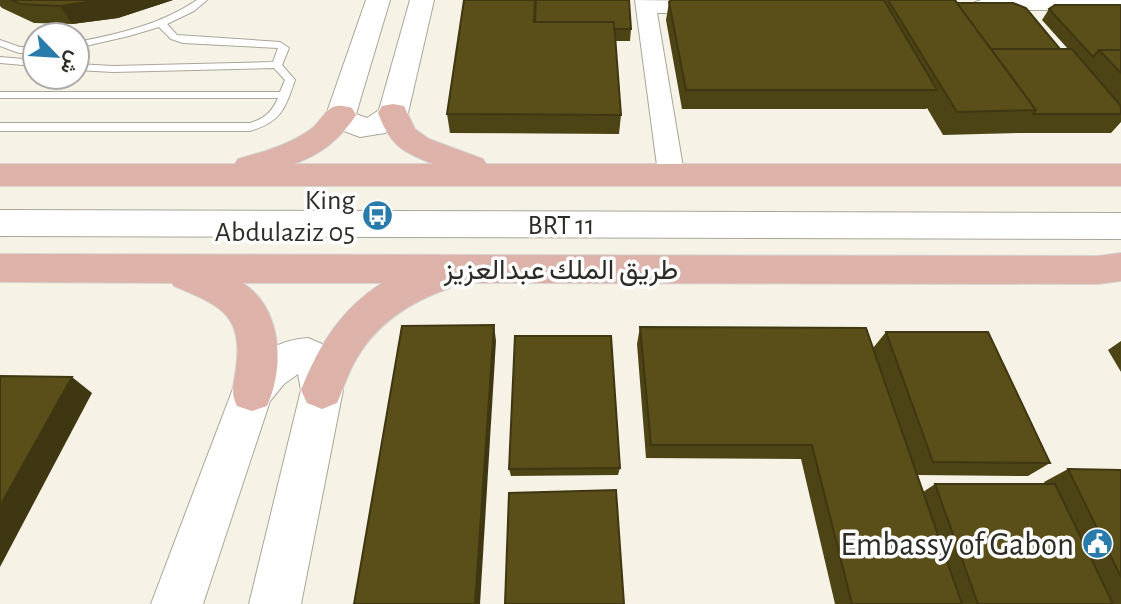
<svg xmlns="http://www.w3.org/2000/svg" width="1121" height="604" font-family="'Alegreya Sans',Vazirmatn,sans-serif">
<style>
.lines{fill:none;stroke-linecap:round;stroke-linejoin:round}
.lane-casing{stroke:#a9a69a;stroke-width:2}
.street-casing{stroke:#a9a69a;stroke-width:2}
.secondary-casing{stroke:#a9a69a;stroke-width:2}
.primary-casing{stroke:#d5d5d4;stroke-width:2}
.lane{fill:#fff;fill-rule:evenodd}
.street{fill:#fff;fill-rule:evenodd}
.secondary{fill:#fff;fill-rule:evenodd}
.primary{fill:#ddb2a9;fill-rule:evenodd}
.wall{fill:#4d4416}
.shaded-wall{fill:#3f3712}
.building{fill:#5a4f19;stroke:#3f3712;stroke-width:2}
.labels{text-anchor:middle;stroke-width:7;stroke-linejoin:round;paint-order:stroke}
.poi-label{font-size:28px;fill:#2e2c27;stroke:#fff;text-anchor:end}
.street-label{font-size:28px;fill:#2e2c27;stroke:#fff}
.near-poi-label{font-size:33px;fill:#2e2c27;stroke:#fff;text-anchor:end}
</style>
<rect width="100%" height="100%" fill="#f6f3e6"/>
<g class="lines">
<defs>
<g id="lane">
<path d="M197,0h10l-13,11 -27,13 10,11 103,7 9,6 -7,17 13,15c-10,29 -14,42 -45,51h-250v-8h250c14,-4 22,-11 28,-25h-278v-6h280l5,-12 -11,-12 -161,4 -36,-2v-6l36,2 160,-4 5,-14 -95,-5 -12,-4 -12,-12 -30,9 -52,12v-6c42,-8 85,-18 120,-42z"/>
<path d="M0,40l20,7h15v6h-16l-19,-7z"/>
<path d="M0,57l35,3v6l-35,-3z"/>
</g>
<g id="street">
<path d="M635,0l73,1 10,6 -10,6h-51l27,160 -4,6 -9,3 -9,-3 -4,-6z"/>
<path d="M982,0h139v10h-146l-3,-4 3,-4z"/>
</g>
<g id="secondary">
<path d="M366,0h24l-34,114 11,4 12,-8 31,-110h24l-26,113 -10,12 -13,8 -25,4 -24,-9 -10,-13z"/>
<path d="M0,210l1121,3v26l-1121,-3z"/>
<path d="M308,338l14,6 10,8 11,38 -42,214h-52l52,-214 -3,-16 -14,10 -14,17 -67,203h-52l86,-226c19,-23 40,-38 71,-40z"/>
</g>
<g id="primary">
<path d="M393,104l11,2 11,23 14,10 54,20 3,5h635v22h-1121v-22h235l3,-5c25,-7 51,-14 73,-30 7,-5 12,-15 19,-20 6,-5 14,-3 22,-1l4,7c-16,24 -34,39 -62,49h139c-32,-13 -42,-18 -55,-51l4,-7z"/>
<path d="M1121,253v28l-23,3 -645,-1 -3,5c-41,14 -75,36 -96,75 -7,13 -11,27 -17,40l-15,6 -15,-6 -6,-13c18,-45 40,-81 81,-107h-139c39,26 42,83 24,123l-15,5 -15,-5c-7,-15 -3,-22 -1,-38 8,-55 -18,-63 -62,-82l-2,-3 -172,-1v-28l1098,2z"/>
</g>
</defs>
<use href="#lane" class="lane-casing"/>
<use href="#street" class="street-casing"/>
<use href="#secondary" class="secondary-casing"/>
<use href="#primary" class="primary-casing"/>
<use href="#lane" class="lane"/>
<use href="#street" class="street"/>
<use href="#secondary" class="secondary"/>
<use href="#primary" class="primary"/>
</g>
<g class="wall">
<path d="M0,0h173l-55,18 -46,6 -38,-1 -32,-15 -2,-2z"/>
<path d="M464,0l167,29 -1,12h-15l6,74 -2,19 -169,-1 -3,-19z"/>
<path d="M671,0h284l2,3 103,46h8l-26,-29 7,-11 72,-4v117l-10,11h-92l-76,2 -16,-27 -1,1h-244l-16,-89 3,-18z"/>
<path d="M640,327l233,21 13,-16 164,131 -22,13 -111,-1 6,17 12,-8h110l-1,-2 24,-13 53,1v134h-286l-34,-145 -155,-1 -9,-114z"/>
<path d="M1121,341v31l-13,-22z"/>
<path d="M620,468l-2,7 -107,1 -2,-7z"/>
</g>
<g class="shaded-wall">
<path d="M101,0h72l-55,18 -46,6 -12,-18z"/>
<path d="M494,325l2,16 -16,263h-5z"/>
<path d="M72,377l20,16 -92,174v-61z"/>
</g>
<g class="building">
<path d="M11,0h90l-41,6 -40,-2z"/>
<path d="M464,0h71l-1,22h80l7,93 -174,-1z"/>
<path d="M536,0h93l2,29h-17v-7h-79z"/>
<path d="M671,0h213l53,90h-251l-17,-88z"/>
<path d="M888,0h67l81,110 -79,2z"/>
<path d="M957,3h56l13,5 34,41h-69z"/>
<path d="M1055,5h66v45h-22l-6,7 -44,-48z"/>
<path d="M991,49h81l49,57v8h-88l3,-4z"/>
<path d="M1099,50h22v23z"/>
<path d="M494,325l-19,279h-121l48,-278z"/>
<path d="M640,327l226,1 96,276h-110l-40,-159h-161z"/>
<path d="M886,332h102l62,131 -117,-1z"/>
<path d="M515,336h96l9,132 -111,1z"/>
<path d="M0,376l72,1 -72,129z"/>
<path d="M1068,469l53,1v107z"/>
<path d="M935,484h120l58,120h-135z"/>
<path d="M616,490l8,114h-119l4,-111z"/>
</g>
<defs>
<symbol id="bus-disc" viewBox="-11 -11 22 22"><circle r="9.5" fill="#297bac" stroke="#fff"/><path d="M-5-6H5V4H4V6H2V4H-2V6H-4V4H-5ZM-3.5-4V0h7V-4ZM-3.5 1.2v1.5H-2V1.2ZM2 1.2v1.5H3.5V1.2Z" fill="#fff"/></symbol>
<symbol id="civic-disc" viewBox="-11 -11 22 22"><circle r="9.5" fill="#297bac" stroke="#fff"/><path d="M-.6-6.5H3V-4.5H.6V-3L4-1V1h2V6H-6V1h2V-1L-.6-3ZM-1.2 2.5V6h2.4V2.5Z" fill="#fff"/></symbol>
</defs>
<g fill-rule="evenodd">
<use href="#bus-disc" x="360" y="198" width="35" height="35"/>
<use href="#civic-disc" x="1080" y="526" width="35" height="35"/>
</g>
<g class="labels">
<g class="poi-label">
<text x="355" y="209">King<tspan x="355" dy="32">Abdulaziz 05</tspan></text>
</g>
<g class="street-label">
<text x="561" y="234">BRT 11</text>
<text x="561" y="279">طريق الملك عبدالعزيز</text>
</g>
<g class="near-poi-label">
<text x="1074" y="555">Embassy of Gabon</text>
</g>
</g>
<g transform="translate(56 56) rotate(115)"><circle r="33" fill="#ffffff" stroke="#ababa9" stroke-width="2"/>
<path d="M0-5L12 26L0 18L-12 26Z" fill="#297bac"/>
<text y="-10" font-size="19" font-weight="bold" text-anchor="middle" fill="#2e2c27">ش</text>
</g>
</svg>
